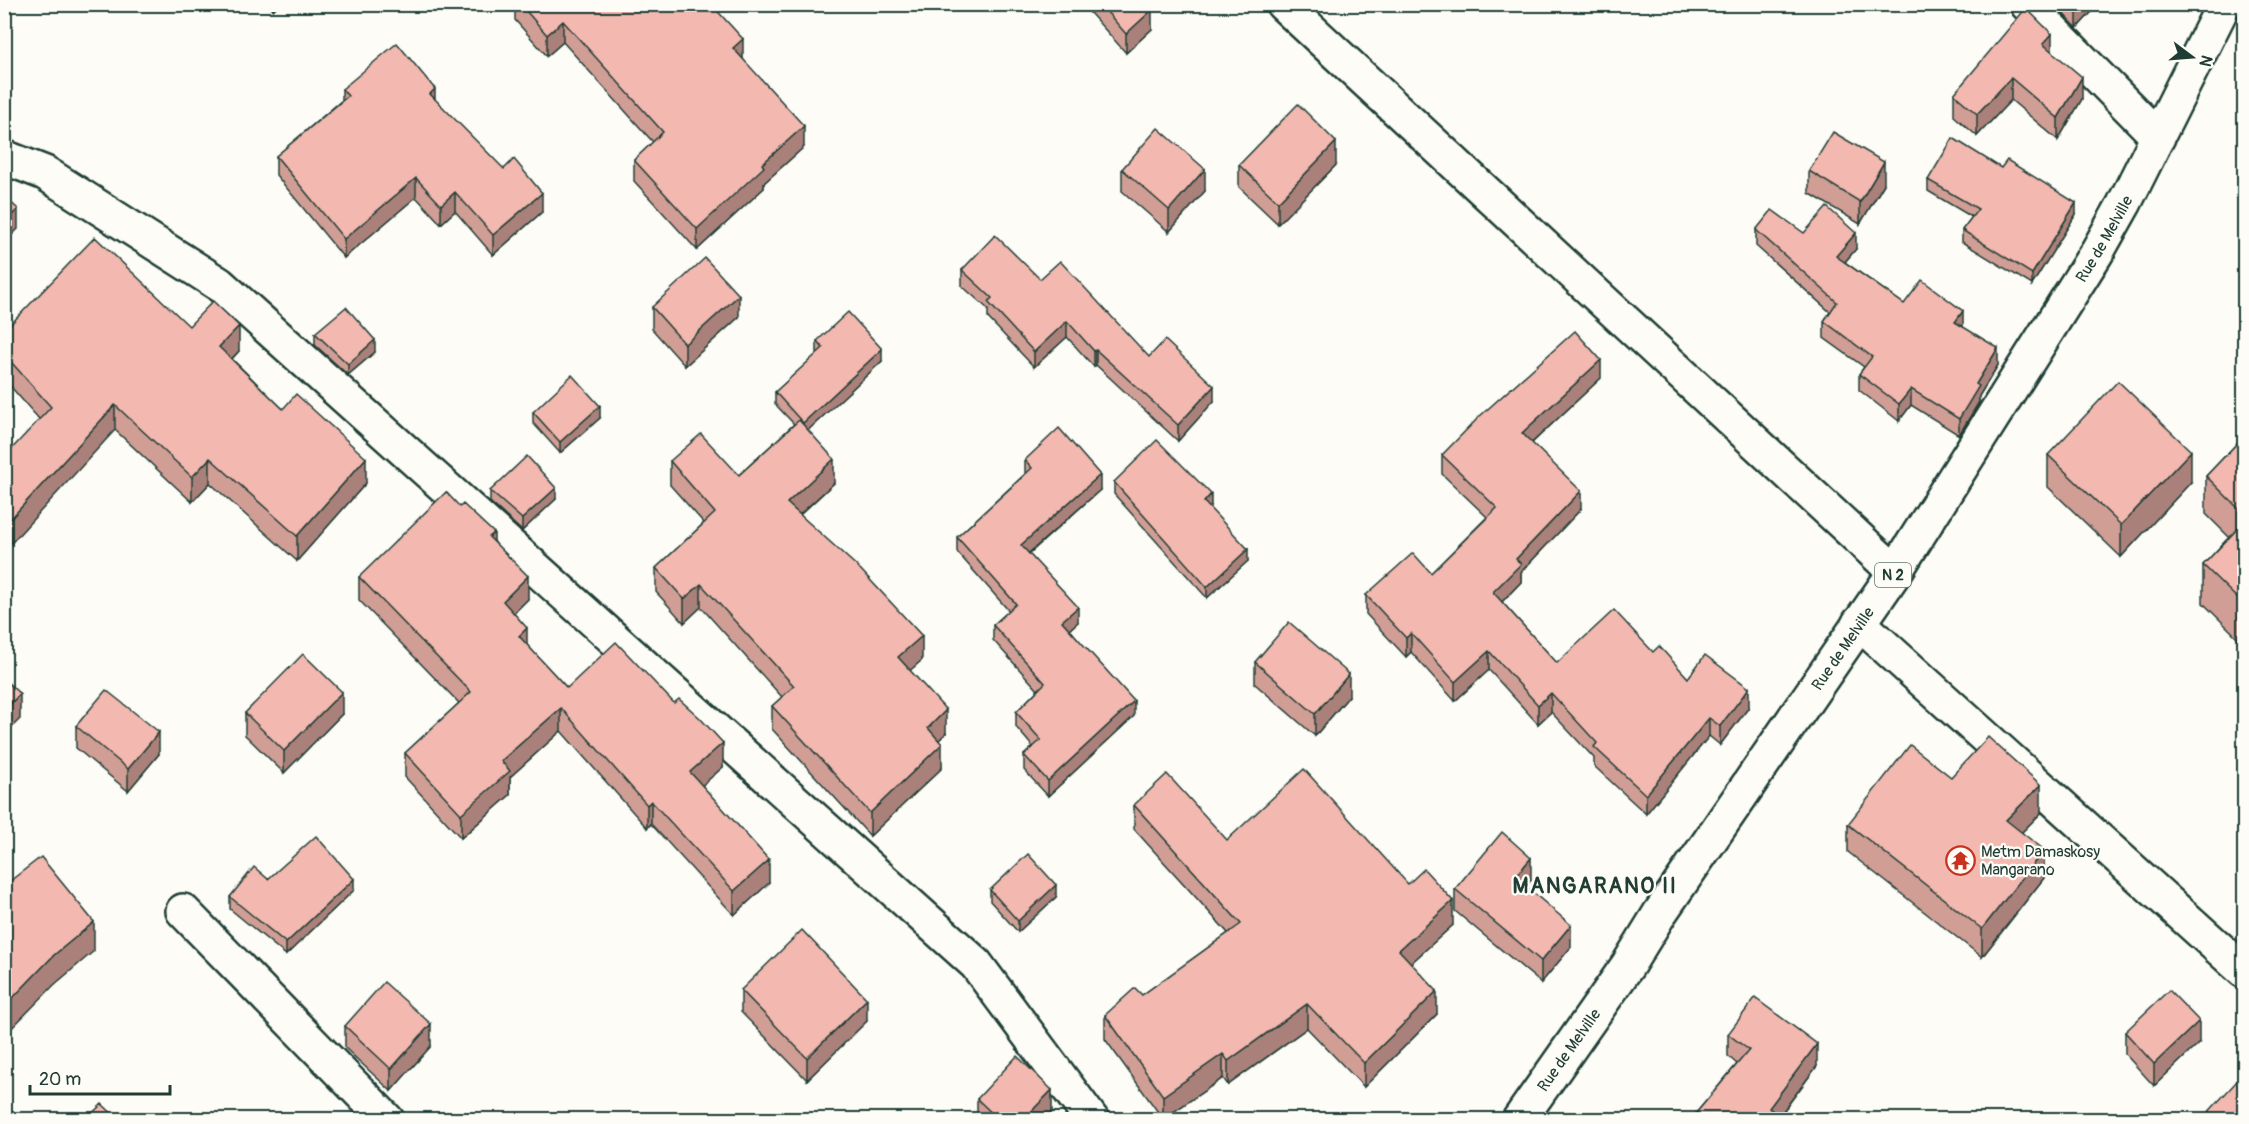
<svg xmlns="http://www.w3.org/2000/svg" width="2249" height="1124" font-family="Pangolin,sans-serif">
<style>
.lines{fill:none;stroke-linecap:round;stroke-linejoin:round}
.street-casing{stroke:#1f3d34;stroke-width:38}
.primary-casing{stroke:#1f3d34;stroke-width:38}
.street{stroke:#fdfcf7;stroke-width:33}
.primary{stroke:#fdfcf7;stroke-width:33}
.wall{fill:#d19e96;stroke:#1f3d34;stroke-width:1.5}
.shaded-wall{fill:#aa817a;stroke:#1f3d34;stroke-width:1.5}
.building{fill:#f3b8af;stroke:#1f3d34;stroke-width:1.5}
.labels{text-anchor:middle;stroke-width:4.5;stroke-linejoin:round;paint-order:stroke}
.shield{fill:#fdfcf7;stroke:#62766e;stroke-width:1.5}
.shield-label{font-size:15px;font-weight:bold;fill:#1f3d34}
.street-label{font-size:16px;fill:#1f3d34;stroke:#fdfcf7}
.poi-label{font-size:16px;fill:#1f3d34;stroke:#fdfcf7;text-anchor:start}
.district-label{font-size:22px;font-weight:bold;letter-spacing:1.5px;fill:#1f3d34;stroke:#fdfcf7}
</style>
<rect width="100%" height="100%" fill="#fdfcf7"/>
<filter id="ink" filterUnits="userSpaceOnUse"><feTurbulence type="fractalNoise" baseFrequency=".0167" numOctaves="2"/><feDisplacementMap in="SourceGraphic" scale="12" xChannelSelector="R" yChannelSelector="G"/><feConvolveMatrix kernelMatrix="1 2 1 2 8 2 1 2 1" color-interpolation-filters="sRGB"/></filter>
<g filter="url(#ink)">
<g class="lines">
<defs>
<g id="street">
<path d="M1283,4l612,568"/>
<path d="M2027,4l131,133"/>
<path d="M4,157l41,16 174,111 757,680 116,156"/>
<path d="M1859,623l385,348"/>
<path d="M183,911l204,209"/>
</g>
<g id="primary">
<path id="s1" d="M1519,1120l109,-155 32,-52 235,-341 202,-320 27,-48 100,-200"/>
</g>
</defs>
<use href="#street" class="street-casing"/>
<use href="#primary" class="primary-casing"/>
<use href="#street" class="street"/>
<use href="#primary" class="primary"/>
</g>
<g class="wall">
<path d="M267,4h12l-6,6z"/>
<path d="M515,4h196l32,55 61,88 -40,36v5l-67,62 -63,-69v-21l19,-18 -90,-100 -16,14 -32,-36z"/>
<path d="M1082,4h66l4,25 -26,24z"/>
<path d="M2054,4h45l-22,24z"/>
<path d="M2052,51l30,48 -24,41 -47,-40 -34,36 -23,-20v-22z"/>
<path d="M342,89l93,11 107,112 -49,43 -38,-44 -14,13 -25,-27 -72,61 -68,-83v-19l66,-56z"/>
<path d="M1239,165h97l-58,59 -39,-37z"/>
<path d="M1122,169l83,22 -36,41 -47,-41z"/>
<path d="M1809,171l75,13 -24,40 -51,-31z"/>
<path d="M1928,180l148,34 -44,71 -70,-43v-12l10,-13 -44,-26z"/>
<path d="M1756,230l48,3 52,16 -11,13 59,42 59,23 35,38 -19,31v6l-20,33 -48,-30 -12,16 -40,-31v-16l5,-7 -40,-29v-17l6,-9 -74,-66z"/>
<path d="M962,270l78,9 109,78 65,44 -36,40 -82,-76 -2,2 -27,-30 -33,30 -46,-49v-9l-26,-23z"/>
<path d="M652,307l87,10 -54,49 -33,-37z"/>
<path d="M189,326l50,25 -7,8 51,50 83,74 -69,78 -87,-78 -18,19 -77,-72 -76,-11 -35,-40v-48z"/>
<path d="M315,333l60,19 -27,23 -33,-30z"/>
<path d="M817,341l65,20 -74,69 26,53 -34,32 122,145 -12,10 36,63 -7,7 3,28 -72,68 -98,-107v-23l10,-9 -81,-90 -17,16 -28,-31v-24l48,-45 -34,-38v-24l69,14 55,-51 -19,-20v-12l43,-39 -1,-1z"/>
<path d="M1601,378l-69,65 49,66 -60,63v10l-19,20 55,61 96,-11 35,26 61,29 -29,38 -11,-9 -63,78 -52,-48v-8l-43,-46 -13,12 -49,-54 -34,31 -44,-49 -5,5 -40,-43v-19l65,-22 56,-56 -45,-43v-19z"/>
<path d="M533,412l67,6 -40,35 -27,-30z"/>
<path d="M2244,436v208l-41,-41v-38l26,-28 -23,-23v-38z"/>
<path d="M2048,455l143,27 -70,75 -73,-70z"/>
<path d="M1025,460l75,30 -71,64 49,68 -8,7 64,87 -86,80 -24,-26v-15l9,-8 -17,-20v-15l22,-22 -45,-50v-15l16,-14 -52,-59v-15l68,-63z"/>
<path d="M1114,482l97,24 -2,2 39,53 -41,37 -93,-104z"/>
<path d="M490,491l66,8 -34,32 -32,-29z"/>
<path d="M494,541l34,58 -14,14 13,32 40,43 156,79 -21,18 67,98 -35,32 -83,-91 -4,4 -86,-97 -51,46v18l-49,43 -56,-61v-24l54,-50 -100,-103v-23z"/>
<path d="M1255,662l94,34 -34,40 -60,-52z"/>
<path d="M245,713l97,1 -58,59 -39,-38z"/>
<path d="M76,726l83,28 -31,37 -52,-43z"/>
<path d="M1951,777l90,36 -19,19 22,46 -62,79 -134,-105v-28z"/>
<path d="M1134,805l93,35 181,44 45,41 -42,38 26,51 -73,73 -57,-59 -79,57 -5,-7 -60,41 -58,-80v-24l37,-20 86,-62 -94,-104z"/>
<path d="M268,879l86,11 -68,65 -56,-46v-12z"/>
<path d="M1531,880l-5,6 45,61 -30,36 -86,-72v-22z"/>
<path d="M990,890l66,7 -38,35 -28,-31z"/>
<path d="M741,990l126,31 -60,59 -66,-68z"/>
<path d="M345,1026l86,20 -40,45 -46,-43z"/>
<path d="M2125,1032l74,11 -45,43 -29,-32z"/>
<path d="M1728,1034l89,32 -38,51 -88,2 46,-55 -9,-8z"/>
<path d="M977,1099l75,13 -7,7h-68z"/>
</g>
<g class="shaded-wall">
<path d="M273,4h6l-6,6z"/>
<path d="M2079,4h20l-22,24v-22z"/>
<path d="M1152,10v19l-26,24v-19z"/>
<path d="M563,21v21l-16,14v-21z"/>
<path d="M2052,34v22l-9,-12z"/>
<path d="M743,39v21l-10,-12z"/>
<path d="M2082,77v22l-24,41v-22z"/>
<path d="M2011,78v22l-34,36v-22z"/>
<path d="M435,89v19l-5,-14z"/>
<path d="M804,126v21l-40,36v5l-67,62v-21l65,-65z"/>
<path d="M1336,142v23l-58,59v-22z"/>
<path d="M1884,162v22l-24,40v-22z"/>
<path d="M1205,169v22l-36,41v-22z"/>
<path d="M416,178v19l-72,61v-19z"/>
<path d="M455,192v19l-14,13v-19z"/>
<path d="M542,193v19l-49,43v-20z"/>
<path d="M2076,203v11l-44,71v-11z"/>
<path d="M18,209v20l-14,14v-20z"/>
<path d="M1856,233v16l-20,23v-16z"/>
<path d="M739,295v22l-54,49v-22z"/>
<path d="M1963,311v16l-8,-5z"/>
<path d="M1067,321v16l-33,30v-15z"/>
<path d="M239,326v25l-20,21v-25z"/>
<path d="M375,340v12l-27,23v-11z"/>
<path d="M1998,348v17l-19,31v6l-20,33v-16l17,-35z"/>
<path d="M882,349v12l-79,74v-12z"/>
<path d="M1096,350v15l-2,2v-16z"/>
<path d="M1601,360v18l-79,74v-19z"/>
<path d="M1214,386v15l-36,40v-16z"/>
<path d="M1911,389v16l-12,16v-17z"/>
<path d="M115,405v25l-111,121v-25z"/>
<path d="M600,406v12l-40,35v-11z"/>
<path d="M2191,451v31l-70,75v-32z"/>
<path d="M210,458v25l-18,19v-25z"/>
<path d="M366,458v25l-69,78v-25z"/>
<path d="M834,459v24l-47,43v-23z"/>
<path d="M1100,475v15l-79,70v-15z"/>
<path d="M556,488v11l-34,32v-12z"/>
<path d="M1581,491v18l-60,63v10l-28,29v-19l23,-33z"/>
<path d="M1211,494v12l-7,7v-11z"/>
<path d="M494,533v23l-5,-19z"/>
<path d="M1248,549v12l-41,37v-11z"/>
<path d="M528,576v23l-25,25v-23z"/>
<path d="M701,584v23l-17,16v-24z"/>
<path d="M1078,607v15l-16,14v-15z"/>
<path d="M527,628v23l-8,-15z"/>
<path d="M1411,633v19l-5,5v-19z"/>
<path d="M922,636v24l-24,21v-24z"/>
<path d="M1489,651v19l-34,31v-19z"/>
<path d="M1349,674v22l-34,40v-22z"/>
<path d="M1749,688v19l-29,38v-19z"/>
<path d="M342,692v22l-58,59v-22z"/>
<path d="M1551,693v19l-13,12v-19z"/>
<path d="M20,694v25l-16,16v-25z"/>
<path d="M1134,701v15l-86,80v-15z"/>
<path d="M561,708v23l-51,46v18l-49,43v-24l40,-53z"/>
<path d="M946,710v23l-18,18v-23z"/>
<path d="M1709,718v18l-63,78v-19z"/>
<path d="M159,732v22l-31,37v-22z"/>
<path d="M723,743v24l-33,29v-24z"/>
<path d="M942,744v24l-72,68v-23z"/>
<path d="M2041,785v28l-35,35v-28z"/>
<path d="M651,801v23l-4,4v-23z"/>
<path d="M2044,850v28l-62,79v-28z"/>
<path d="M1531,858v22l-16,19v-22z"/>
<path d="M769,860v23l-35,32v-24z"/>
<path d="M354,879v11l-68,65v-12z"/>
<path d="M1056,885v12l-38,35v-11z"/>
<path d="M1453,901v24l-54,49v-24z"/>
<path d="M94,922v29l-40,34 -50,51v-29l50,-52z"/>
<path d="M1571,925v22l-30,36v-22z"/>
<path d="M1437,991v23l-73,73v-24z"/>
<path d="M867,999v22l-60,59v-22z"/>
<path d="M1307,1004v24l-79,57v-24z"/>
<path d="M2199,1021v22l-45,43v-22z"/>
<path d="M431,1024v22l-40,45v-22z"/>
<path d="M1817,1044v22l-40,53 -8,-11z"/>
<path d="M1223,1054v24l-60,41v-23z"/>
<path d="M1052,1090v22l-7,7h-21z"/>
</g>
<g class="building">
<path d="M520,4h191l32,35 -10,9 71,78 -42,38 2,3 -67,62 -63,-69 29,-28 -100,-111 -16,14z"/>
<path d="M1100,4h48l4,6 -26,24z"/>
<path d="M2026,8l26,26 -9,10 39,33 -24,41 -47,-40 -34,36 -23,-20z"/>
<path d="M397,43l38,46 -5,5 74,75 10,-10 28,34 -49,42 -38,-43 -14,13 -25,-27 -72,61 -68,-83 72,-60 -6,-7z"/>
<path d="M1298,104l38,38 -58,60 -39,-37z"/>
<path d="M1158,128l47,41 -36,41 -47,-41z"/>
<path d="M1833,132l51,30 -24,40 -51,-31z"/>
<path d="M1953,138l48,30 6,-8 69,43 -44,71 -70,-44 16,-21 -50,-29z"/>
<path d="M4,196l14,13 -14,14z"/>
<path d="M1827,207l29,26 -20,23 68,48 18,-24 41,31 -8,11 43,26 -22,36 3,2 -20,33 -48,-30 -12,15 -40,-30 13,-17 -48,-36 13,-19 -81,-72 16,-20 32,23z"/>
<path d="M995,235l45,44 20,-18 89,96 16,-17 49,46 -36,39 -82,-75 -2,1 -27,-30 -33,31 -46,-50 4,-4 -30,-28z"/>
<path d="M95,237l94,89 24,-25 26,25 -20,21 64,62 13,-15 70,64 -69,78 -87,-78 -18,19 -77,-72 -111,121v-69l47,-50 -47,-53v-23z"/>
<path d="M705,258l34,37 -54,49 -33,-37z"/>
<path d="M346,307l29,33 -27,24 -33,-31z"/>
<path d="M848,312l34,37 -79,74 -28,-31 48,-44 -6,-7z"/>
<path d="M1575,331l26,29 -79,73 59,58 -65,68 5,5 -28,28 64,71 57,-53 39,42 6,-6 29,32 17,-23 44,33 -29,38 -11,-8 -63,77 -52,-48 3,-4 -46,-50 -13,12 -49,-54 -34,31 -44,-49 -5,5 -40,-43 47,-42 18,20 66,-65 -55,-53 38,-39z"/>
<path d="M572,375l28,31 -40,36 -27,-30z"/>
<path d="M2118,381l73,70 -70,74 -73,-70z"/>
<path d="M799,420l35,39 -47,44 73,66 62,67 -24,21 48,53 -18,18 14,16 -72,69 -98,-107 22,-20 -93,-102 -17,15 -28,-31 59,-55 -45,-52 31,-27 38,41z"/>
<path d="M1059,428l41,47 -79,70 57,62 -16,14 72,80 -86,80 -24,-26 17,-15 -25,-28 29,-29 -52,-58 23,-21 -59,-67 75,-69 -7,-8z"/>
<path d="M2244,436v78l-38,-38z"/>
<path d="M1157,440l54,54 -7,8 44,47 -41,38 -93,-105z"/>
<path d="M527,456l29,32 -34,31 -32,-28z"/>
<path d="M446,492l14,15 3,-3 31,29 -5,4 39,39 -25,25 24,27 -8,8 48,52 49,-46 58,61 5,-4 21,19 23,25 -33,29 79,88 -35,31 -83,-90 -4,4 -86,-97 -60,53 9,10 -49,43 -56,-61 66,-61 -112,-115z"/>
<path d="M2244,522v83l-41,-40z"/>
<path d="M1289,622l60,52 -34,40 -60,-52z"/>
<path d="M303,654l39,38 -58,59 -39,-38z"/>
<path d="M4,679l16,15 -16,16z"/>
<path d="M106,690l53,42 -31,37 -52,-43z"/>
<path d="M1988,737l53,48 -35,35 38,30 -62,79 -134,-105 62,-79 41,32z"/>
<path d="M1304,769l104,115 16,-15 29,32 -54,49 38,41 -73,72 -57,-59 -79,57 -5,-7 -60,42 -58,-81 30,-27 7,7 99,-71 -107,-119 33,-31 60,66z"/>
<path d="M1502,832l29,26 -16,19 56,48 -30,36 -86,-72z"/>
<path d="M316,836l38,43 -68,64 -56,-46 24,-30 14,12z"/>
<path d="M1028,854l28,31 -38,36 -28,-31z"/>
<path d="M41,857l53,65 -40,33 -50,52v-116l7,-7 -1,-3z"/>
<path d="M802,930l65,69 -60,59 -66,-68z"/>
<path d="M384,982l47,42 -40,45 -46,-43z"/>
<path d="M2169,990l30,31 -45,43 -29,-32z"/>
<path d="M1755,998l62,46 -48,64 14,11h-92l58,-69 -21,-16z"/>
<path d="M1017,1056l35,34 -28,29h-26l-21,-20z"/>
<path d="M2237,1081l7,7v31h-42z"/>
<path d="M102,1104l16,15h-32z"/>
</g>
</g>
<defs>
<symbol id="temple-ring" viewBox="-11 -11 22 22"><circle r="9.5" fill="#fdfcf7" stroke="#c8321e" stroke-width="1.5"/><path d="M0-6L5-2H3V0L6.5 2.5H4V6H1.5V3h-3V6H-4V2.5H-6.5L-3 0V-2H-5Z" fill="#c8321e"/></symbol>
</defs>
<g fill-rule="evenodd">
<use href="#temple-ring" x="1944" y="844" width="33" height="33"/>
</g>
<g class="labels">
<rect class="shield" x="1875" y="563" width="36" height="24" rx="4.5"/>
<g class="shield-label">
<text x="1893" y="580">N 2</text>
</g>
<g class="street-label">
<text dy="6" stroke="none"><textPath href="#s1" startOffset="1058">Rue de Melville</textPath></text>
<text dy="6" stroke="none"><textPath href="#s1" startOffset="572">Rue de Melville</textPath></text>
<text dy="6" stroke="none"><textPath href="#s1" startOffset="86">Rue de Melville</textPath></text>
</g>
<g class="poi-label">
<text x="1981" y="857">Metm Damaskosy<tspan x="1981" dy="18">Mangarano</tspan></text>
</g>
<g class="district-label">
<text x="1595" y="893">MANGARANO II</text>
</g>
</g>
<rect width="2249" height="1124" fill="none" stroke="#fdfcf7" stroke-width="24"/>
<rect x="12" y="12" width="2225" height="1100" fill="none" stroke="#1f3d34" stroke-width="2" filter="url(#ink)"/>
<g transform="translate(2192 57) rotate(106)" stroke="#fdfcf7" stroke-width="4.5" paint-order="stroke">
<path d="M0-4.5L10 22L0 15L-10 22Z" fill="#1f3d34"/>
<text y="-9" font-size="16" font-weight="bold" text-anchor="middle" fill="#1f3d34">N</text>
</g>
<path d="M30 1085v9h140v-9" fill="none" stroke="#1f3d34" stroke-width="3"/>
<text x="39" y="1085" font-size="18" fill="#1f3d34" stroke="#fdfcf7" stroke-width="4.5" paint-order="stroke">20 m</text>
</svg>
